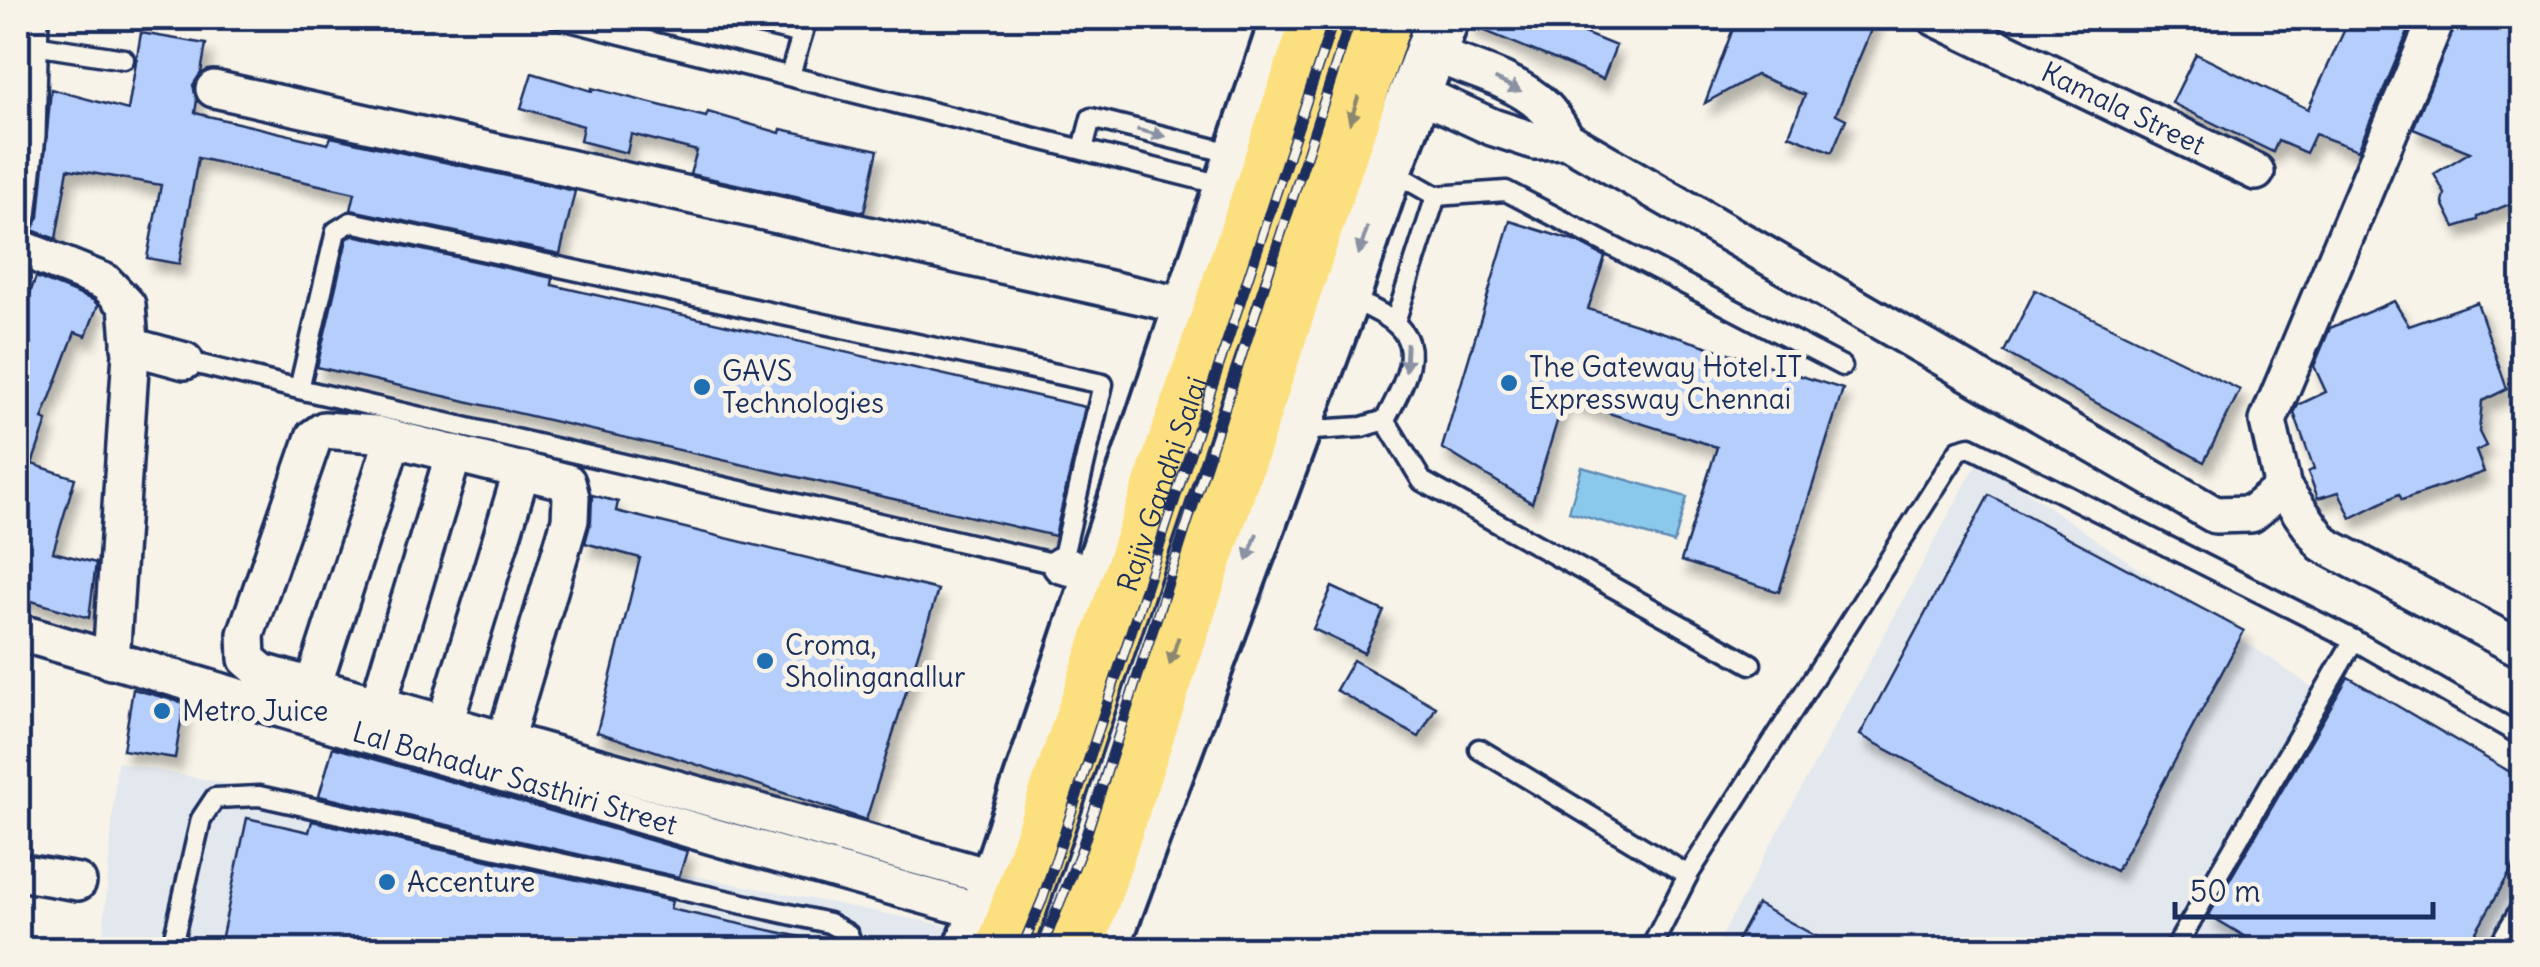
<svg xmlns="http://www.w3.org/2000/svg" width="2540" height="967" font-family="Delius,sans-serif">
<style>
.built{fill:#e3e8ee}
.water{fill:#8bc9ec;stroke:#5e8bb3;stroke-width:2.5}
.building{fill:#b5cefc;stroke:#1b2f5e;stroke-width:2.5;filter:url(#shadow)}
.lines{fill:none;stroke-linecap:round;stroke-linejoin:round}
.lane-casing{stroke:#1b2f5e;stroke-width:25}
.street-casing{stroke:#1b2f5e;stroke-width:42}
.secondary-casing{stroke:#1b2f5e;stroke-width:58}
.primary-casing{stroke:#1b2f5e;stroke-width:62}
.lane{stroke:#f7f3e8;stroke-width:18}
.street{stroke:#f7f3e8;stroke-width:35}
.secondary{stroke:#f7f3e8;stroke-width:50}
.primary{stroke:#fce080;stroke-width:55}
.rail-casing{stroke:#1b2f5e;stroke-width:11}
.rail{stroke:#f7f3e8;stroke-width:8;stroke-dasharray:22;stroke-linecap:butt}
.oneway{fill:#8991a3}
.oneway2{fill:#8c886f}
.poi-dot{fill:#1f6fb2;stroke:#f7f3e8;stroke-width:4}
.labels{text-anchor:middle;stroke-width:10;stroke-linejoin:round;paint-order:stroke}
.street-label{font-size:28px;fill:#1b2f5e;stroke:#f7f3e8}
.poi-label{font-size:28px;fill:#1b2f5e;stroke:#f7f3e8;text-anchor:start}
</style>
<defs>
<filter id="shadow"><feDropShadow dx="6" dy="11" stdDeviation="5" flood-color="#0004"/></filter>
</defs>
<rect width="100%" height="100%" fill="#f7f3e8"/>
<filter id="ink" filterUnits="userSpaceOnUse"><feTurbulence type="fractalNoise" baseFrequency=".01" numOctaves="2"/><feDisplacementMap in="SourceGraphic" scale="20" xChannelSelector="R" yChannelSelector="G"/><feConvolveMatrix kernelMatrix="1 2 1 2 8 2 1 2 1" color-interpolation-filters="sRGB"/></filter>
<g filter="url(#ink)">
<g class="built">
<path d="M1979,459l543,372v113l-3,5 -805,1z"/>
<path d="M117,762l837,165 -9,23h-843z"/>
</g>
<path class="water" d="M1582,467l105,30 -13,46 -105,-31z"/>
<g class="building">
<path d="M1471,18h76l69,28 -13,33 -133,-54z"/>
<path d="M1737,18h139l-40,96 10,5 -14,33 -43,-17 16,-40 -49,-20 -51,28z"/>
<path d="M2350,18h64l-56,132 -43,-16 -9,19 -28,-12 -5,11 -101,-49 24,-49 112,55z"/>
<path d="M2458,18h64v181l-44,18v3l-23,7 -12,-24 2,-9 -11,-20 36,-22 -57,-23z"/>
<path d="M141,33l65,11 -5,29 -8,12 4,15 -2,13 133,31 3,-7 244,54 -15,63 -209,-44 4,-17 -157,-35 -19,106 -32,-6 14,-73 -93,-16 -12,70 -24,-9 7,-13 12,-128 77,21z"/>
<path d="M532,73l60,18v-3l114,29 2,-5 72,21 1,-4 97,21 -14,62 -174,-38 7,-23 -66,-17 -4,19 -47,-12 3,-15 -62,-18z"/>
<path d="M1510,221l67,21 28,15 -17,52 255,80 -64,203 -98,-31 36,-114 -153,-48 -32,104 -90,-55z"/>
<path d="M353,235l200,43 -1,7 533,122 -30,129 -738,-169 30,-128z"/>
<path d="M36,277l57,23 5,5 -12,31 -11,-4 -33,87 5,2 -15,43 43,14 -22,74 43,11 -7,55 -71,-21v-272z"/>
<path d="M2035,290l205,100 -36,72 -200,-110z"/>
<path d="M2394,301l15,25 68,-24 30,87 -25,12 -3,31 7,14 -10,5 8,21 -82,28 -3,-6 -48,24 -12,-26 -21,6 -10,-26 6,-3 -20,-56 4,-8 28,-13 -12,-26 16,-38z"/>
<path d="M592,495l26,7 -2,9 322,79 -72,230 -269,-88 43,-174 -55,-15 6,-22z"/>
<path d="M1989,495l255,136 -128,240 -256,-136z"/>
<path d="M1332,587l52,24 -20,42 -51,-24z"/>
<path d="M1353,660l83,47 -17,30 -83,-47z"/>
<path d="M2348,677l174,102v73l-57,98h-197l-59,-35z"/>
<path d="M133,689l51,14 -9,55 -52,-8z"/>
<path d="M333,747l354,104 -8,26 -360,-81z"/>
<path d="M247,818l62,14 3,-11 360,80 -2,8 131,28 -1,13h-581z"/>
<path d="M1757,904l84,46h-109z"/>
</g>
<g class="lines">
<defs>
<g id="lane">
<path d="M557,18l669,168"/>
<path d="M734,18l68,16"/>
<path d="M28,44l96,15"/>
<path d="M790,75l17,-57"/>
<path d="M1083,149l8,-31 148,37"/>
<path d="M1392,171l44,25 70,-5 336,175"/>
<path d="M1395,322l41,-126"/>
<path d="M185,361l114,28 762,176 42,-181 -752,-162 -15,9 -37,158"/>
<path d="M1385,420l37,61 329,183"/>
<path d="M1298,431l64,-4 23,-7c39,-71 37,-93 -40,-123"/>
<path d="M1479,749l209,126"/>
<path d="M171,950l30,-131 14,-21 44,-2 570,127 19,11 7,16"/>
<path d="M1650,950l38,-75 271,-425 11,-3 384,193 168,96"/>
<path d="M2174,950l180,-310"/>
<path d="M2496,950l26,-44"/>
</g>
<g id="street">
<path id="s1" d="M1936,18l320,154"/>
<path d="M2437,18l-169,403 15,67 40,56 199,105"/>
<path d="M1430,53c38,15 85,26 115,55 9,9 15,21 22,32l648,375 36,-1 32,-26"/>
<path d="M214,89l976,218"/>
<path d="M1416,92l76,35 43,14 32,-1"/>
<path d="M18,215l9,-80 3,-117"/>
<path d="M18,247l87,35 22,23 4,48 -20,308"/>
<path d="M130,346l55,15"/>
<path d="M1061,565l39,10"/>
<path id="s2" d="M18,632l708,208 278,78"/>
<path d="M313,686l80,-247"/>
<path d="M378,704l76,-251"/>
<path d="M445,723l77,-253"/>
<path d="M505,740l65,-220 1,-23 -4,-15 -192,-48 -51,-4 -10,7 -68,197 1,25 15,13 735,207"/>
<path d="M18,872l60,10"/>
</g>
<g id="secondary">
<path d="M970,950l15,-37 302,-895"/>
<path d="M1102,950l242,-654 43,-128 56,-150"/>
</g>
<g id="primary">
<path id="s3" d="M1004,950l316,-932"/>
<path d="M1075,950l309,-932"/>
</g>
</defs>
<use href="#lane" class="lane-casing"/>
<use href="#street" class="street-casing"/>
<use href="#secondary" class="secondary-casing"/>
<use href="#primary" class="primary-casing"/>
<use href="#lane" class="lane"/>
<use href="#street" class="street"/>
<use href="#secondary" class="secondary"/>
<use href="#primary" class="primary"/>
<defs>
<g id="rail">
<path d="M1021,950l22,-52 291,-880"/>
<path d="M1041,950l41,-102 269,-830"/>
</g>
</defs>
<use href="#rail" class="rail-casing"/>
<use href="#rail" class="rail"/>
</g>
<defs><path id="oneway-solid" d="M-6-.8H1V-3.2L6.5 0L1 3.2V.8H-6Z" transform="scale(2.5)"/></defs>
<g class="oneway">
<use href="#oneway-solid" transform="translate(1508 85) rotate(26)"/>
<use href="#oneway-solid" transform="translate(1151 133) rotate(14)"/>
<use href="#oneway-solid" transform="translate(1363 241) rotate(108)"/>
<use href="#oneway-solid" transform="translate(1406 357) rotate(93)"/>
<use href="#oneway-solid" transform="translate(1252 547) rotate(110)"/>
</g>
<g class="oneway2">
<use href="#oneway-solid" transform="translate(1354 110) rotate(108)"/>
<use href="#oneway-solid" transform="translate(1174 651) rotate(108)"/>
</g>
</g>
<g class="poi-dot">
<circle cx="1509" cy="383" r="10"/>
<circle cx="702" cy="387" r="10"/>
<circle cx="765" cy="661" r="10"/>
<circle cx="162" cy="711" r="10"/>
<circle cx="387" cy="882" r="10"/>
</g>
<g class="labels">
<g class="street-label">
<text dy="10" stroke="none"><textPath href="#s1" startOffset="208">Kamala Street</textPath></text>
<text dy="10" stroke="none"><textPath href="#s3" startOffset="492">Rajiv Gandhi Salai</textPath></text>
<text dy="10" stroke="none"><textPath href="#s2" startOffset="518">Lal Bahadur Sasthiri Street</textPath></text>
</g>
<g class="poi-label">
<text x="1529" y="377">The Gateway Hotel IT<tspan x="1529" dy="32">Expressway Chennai</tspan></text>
<text x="722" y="381">GAVS<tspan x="722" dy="32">Technologies</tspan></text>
<text x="785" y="655">Croma,<tspan x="785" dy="32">Sholinganallur</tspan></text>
<text x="182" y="721">Metro Juice</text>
<text x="407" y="892">Accenture</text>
</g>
</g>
<rect width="2540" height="967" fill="none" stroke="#f7f3e8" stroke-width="60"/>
<rect x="30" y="30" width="2480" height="907" fill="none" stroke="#1b2f5e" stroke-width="4" filter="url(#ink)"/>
<path d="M2175 902v15h258v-15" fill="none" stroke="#1b2f5e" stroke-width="5"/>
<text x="2190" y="902" font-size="30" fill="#1b2f5e" stroke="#f7f3e8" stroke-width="8" paint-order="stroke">50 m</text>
</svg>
